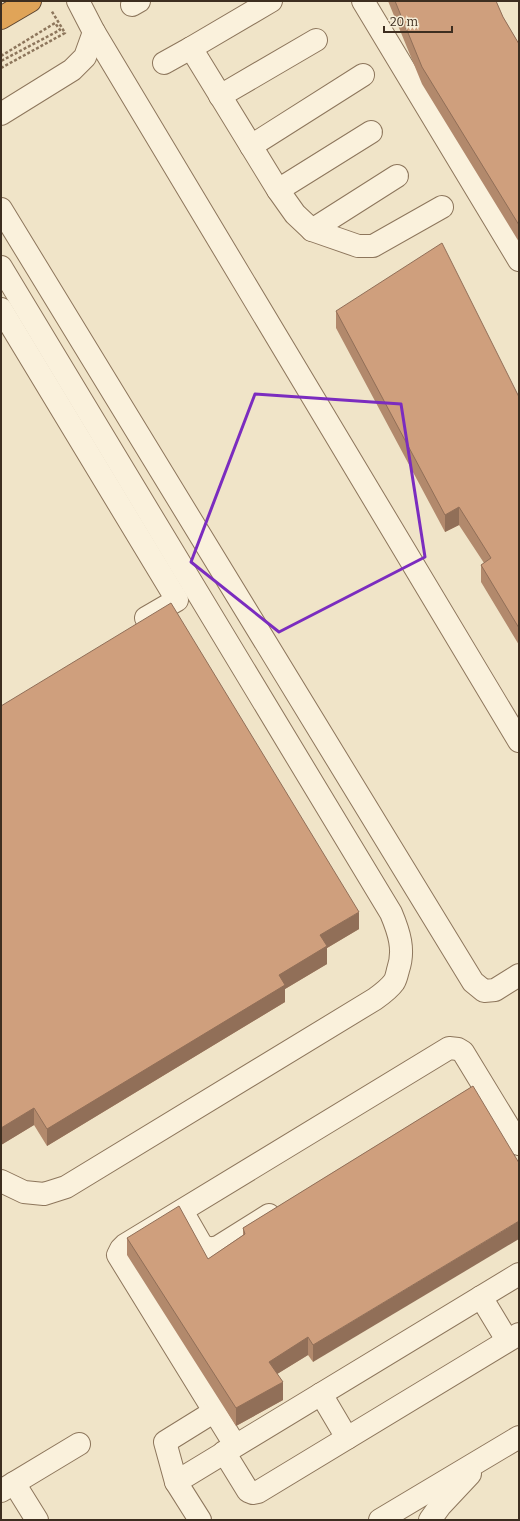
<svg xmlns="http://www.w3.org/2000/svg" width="520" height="1521" font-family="Bitter,serif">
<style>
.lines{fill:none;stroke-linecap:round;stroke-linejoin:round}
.minor-casing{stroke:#8d765c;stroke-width:24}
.highway-casing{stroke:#5b4430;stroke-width:24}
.path{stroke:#8d765c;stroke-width:2.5;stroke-dasharray:3 2;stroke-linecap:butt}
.minor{stroke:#faf1dc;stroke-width:22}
.highway{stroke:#e0a458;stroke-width:22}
.wall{fill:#b2896c}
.shaded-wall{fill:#916f58}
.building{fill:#cf9f7d;stroke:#916f58}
.marked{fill:none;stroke:#7b2cbf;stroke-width:3;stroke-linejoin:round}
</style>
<rect width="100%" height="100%" fill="#f0e4c8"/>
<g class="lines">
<defs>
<g id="minor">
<path d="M78,1l16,31 425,709"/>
<path d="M363,1l156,259"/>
<path d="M132,5l7,-4"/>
<path d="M191,48l80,-47"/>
<path d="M164,63l27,-15 87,142 17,24 17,16 46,16h15l69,-39"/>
<path d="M220,96l96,-56"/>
<path d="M1,114l71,-44 13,-13 9,-25"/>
<path d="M251,146l112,-71"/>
<path d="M278,190l93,-58"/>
<path d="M1,209l472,773 11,9 11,-1 24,-15"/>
<path d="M312,230l85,-54"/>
<path d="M1,267l390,646c8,19 14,37 7,57 -1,4 -2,9 -4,12 -5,7 -12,12 -19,17l-309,188 -22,7 -20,-2 -23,-11"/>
<path d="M1,309l176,291 -31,18"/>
<path d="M182,1211l19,33 7,5 10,-2 51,-32"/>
<path d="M481,1297l26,43"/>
<path d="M321,1394l26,44"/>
<path d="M235,1445l-117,-190 3,-6 4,-4 324,-197 9,1 5,3 56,92"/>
<path d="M224,1452l24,39 5,2 5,-1 261,-158"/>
<path d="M176,1482l343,-208"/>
<path d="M14,1483l23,37"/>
<path d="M1,1491l78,-47"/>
<path d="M200,1520l-24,-38 -11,-40 50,-31"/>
<path d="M380,1520l139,-83"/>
<path d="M430,1520l10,-14 30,-32"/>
</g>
<path id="highway" d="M1,18l29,-17"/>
</defs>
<use href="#minor" class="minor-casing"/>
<use href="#highway" class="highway-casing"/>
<g class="path">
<path d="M1,56l54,-33 5,7 -59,31"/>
<path d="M1,68l64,-35 -14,-23"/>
</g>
<use href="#minor" class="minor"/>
<use href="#highway" class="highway"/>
</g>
<g class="wall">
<path d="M388,1h108l7,16 16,27v198l-97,-158z"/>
<path d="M336,311l183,86v248l-38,-63v-17l3,-2 -25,-38 -14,7 -109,-204z"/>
<path d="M1,706l358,223 -32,19v16l-42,25v13l-238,144 -13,-21 -33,20z"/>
<path d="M473,1086l-160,276 -5,-7 -31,19 6,26 -47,26 -109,-171v-17l81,21 35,-24v-7z"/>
</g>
<g class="shaded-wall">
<path d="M459,507v18l-14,7v-17z"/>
<path d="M359,912v17l-32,19v16l-42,25v13l-238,144v-17l232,-154 41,-40z"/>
<path d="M34,1108v17l-33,20v-17z"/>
<path d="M519,1221v18l-206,123v-17z"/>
<path d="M308,1337v18l-39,24v-17z"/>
<path d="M283,1382v18l-47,26v-18z"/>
</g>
<g class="building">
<path d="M395,1h101l7,16 16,27v181l-97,-158z"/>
<path d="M442,243l77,154v231l-38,-63 10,-7 -32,-51 -14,8 -109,-204z"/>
<path d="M171,603l188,309 -39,23 7,11 -48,29 6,10 -238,144 -13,-21 -33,20v-422z"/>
<path d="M473,1086l46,77v58l-206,124 -5,-8 -39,25 14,20 -47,26 -109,-170 52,-32 29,53 37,-25 -2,-6z"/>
</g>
<path class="marked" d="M255,394l146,10 24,153 -146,75 -88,-70z"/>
<rect width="520" height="1521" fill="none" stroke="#3d2e20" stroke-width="4"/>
<path d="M384 26v6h68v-6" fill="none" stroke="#3d2e20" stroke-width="2"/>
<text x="390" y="26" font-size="12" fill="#3d2e20" stroke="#f7eed8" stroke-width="3" paint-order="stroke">20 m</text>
</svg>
